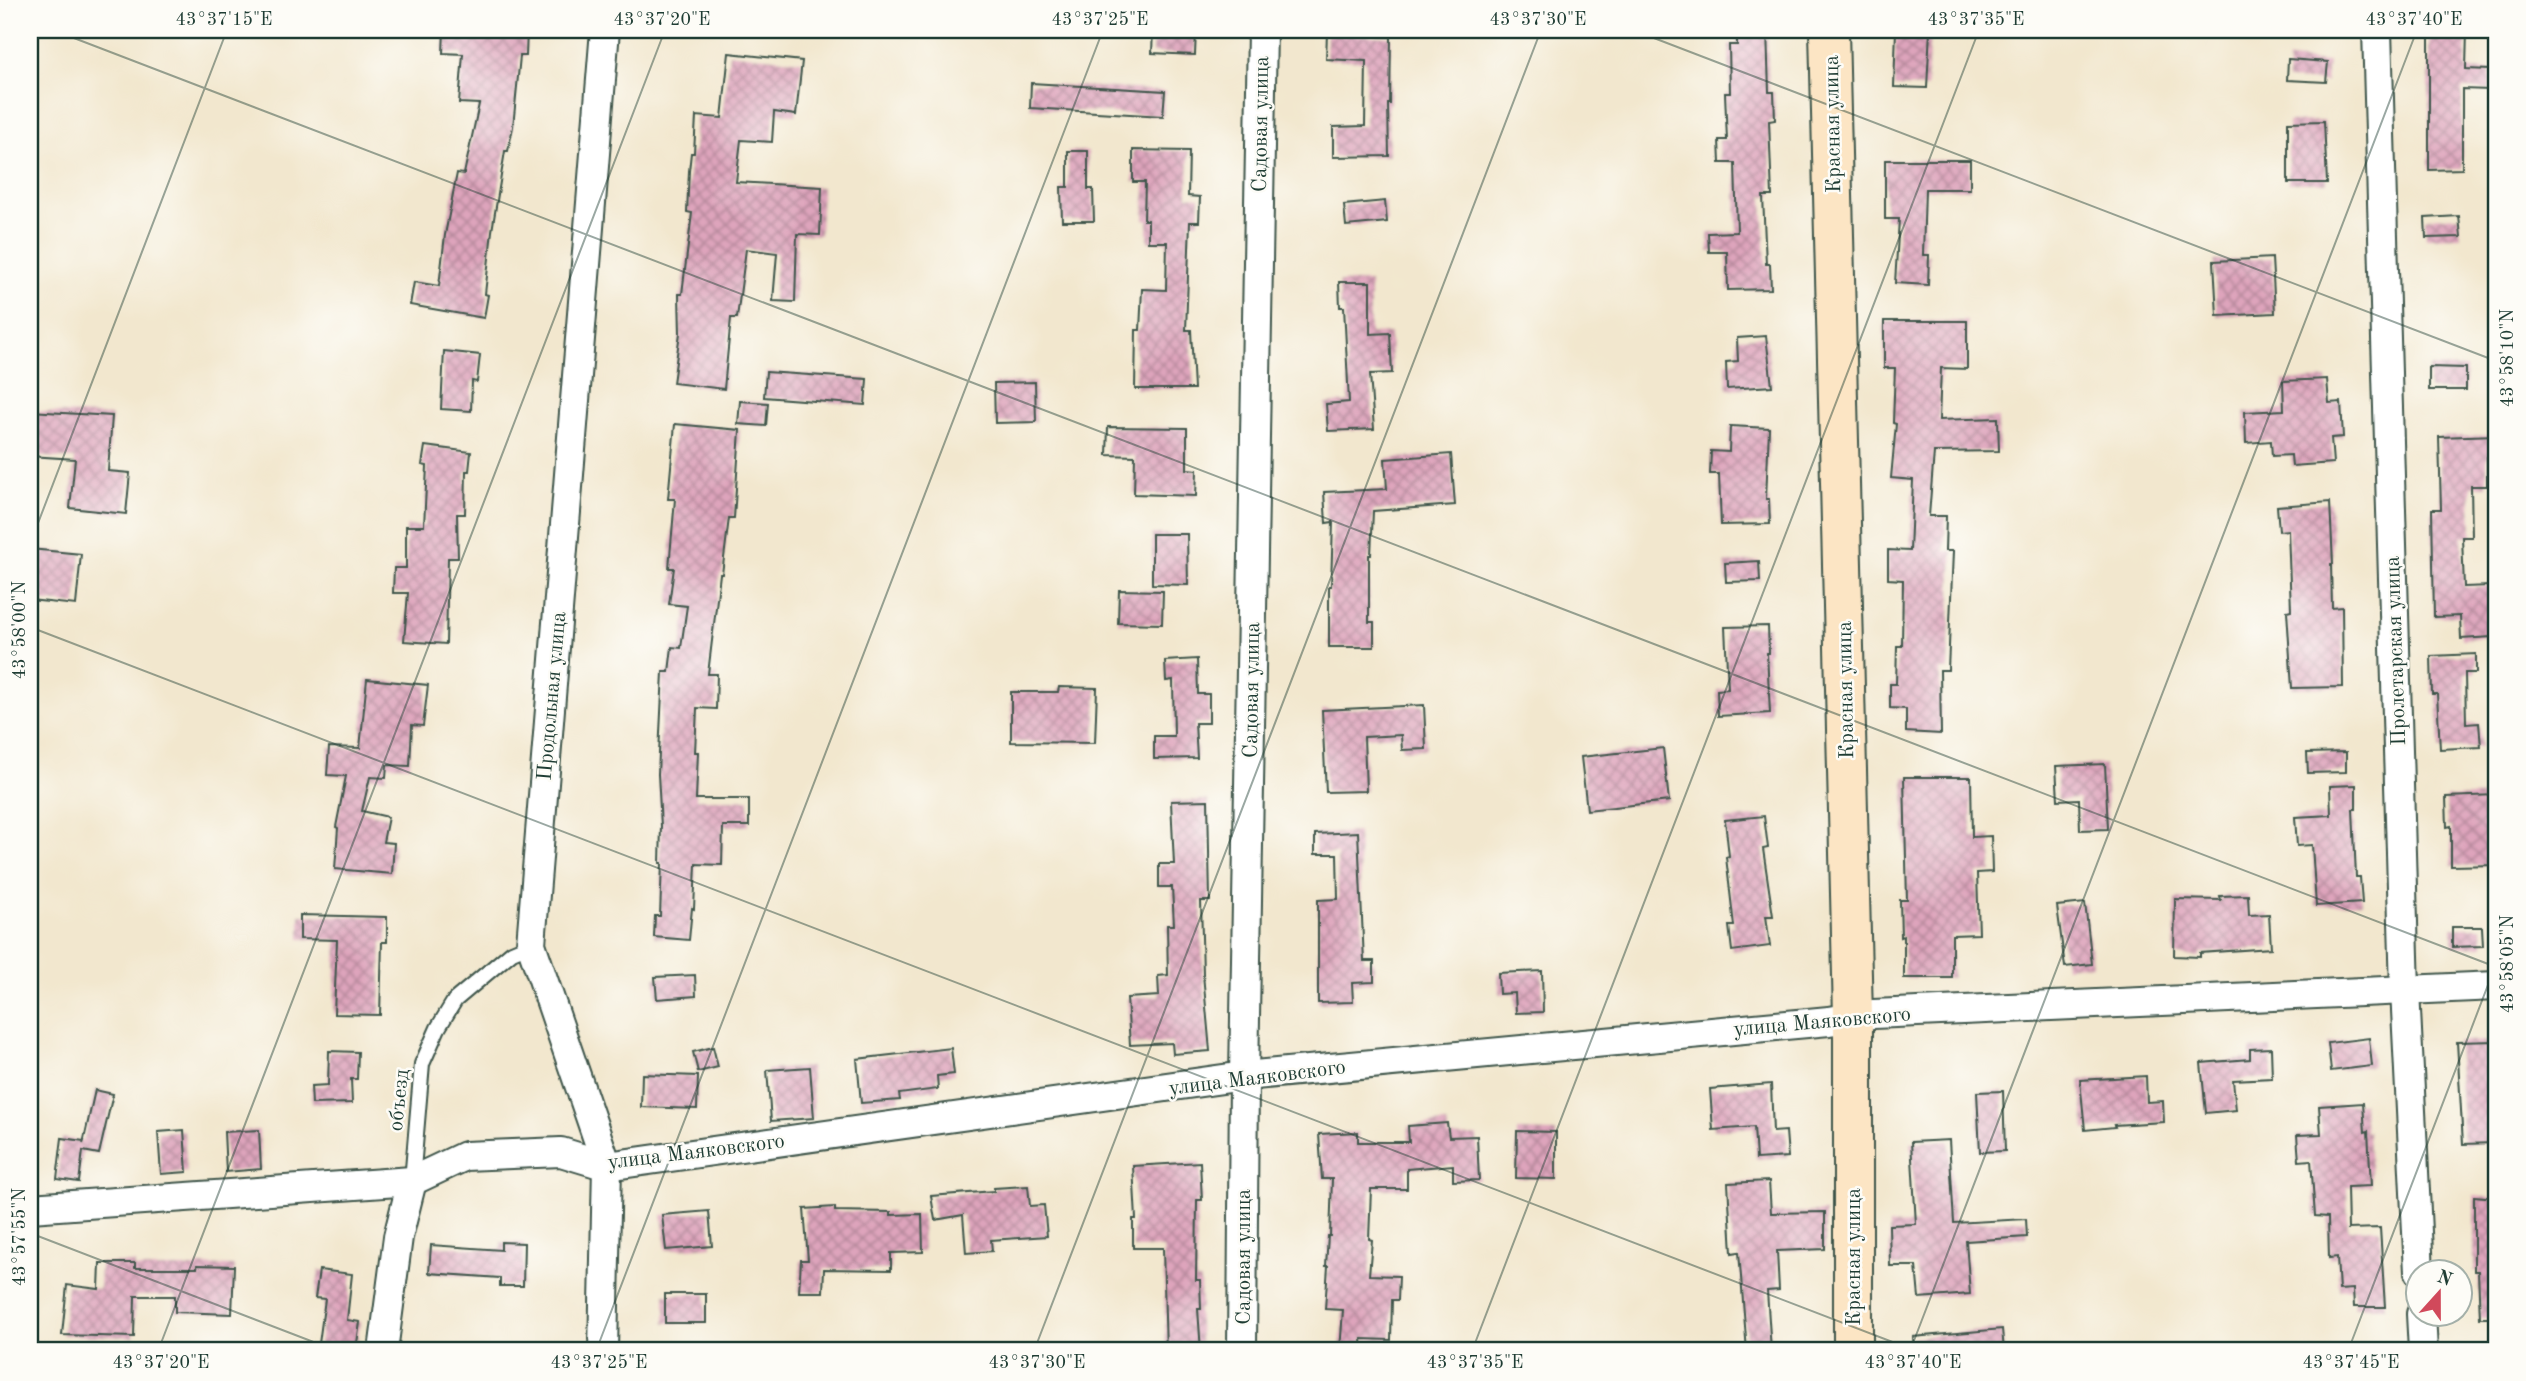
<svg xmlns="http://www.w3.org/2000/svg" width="2526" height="1381" font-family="'Old Standard TT',serif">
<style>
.building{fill:url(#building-cross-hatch)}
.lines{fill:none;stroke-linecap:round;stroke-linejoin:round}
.lane-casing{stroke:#3f564b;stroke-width:18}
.street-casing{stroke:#3f564b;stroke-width:32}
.secondary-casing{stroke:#3f564b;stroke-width:42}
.lane{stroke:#fff;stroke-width:14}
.street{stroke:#fff;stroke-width:28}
.secondary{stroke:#fce5c4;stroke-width:38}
.ticks{fill:none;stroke:#1f3d34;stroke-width:2;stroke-opacity:0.45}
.labels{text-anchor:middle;stroke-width:5;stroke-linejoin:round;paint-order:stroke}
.street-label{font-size:21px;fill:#1f3d34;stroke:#fdfcf7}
.neatline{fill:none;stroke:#1f3d34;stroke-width:2.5}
.ticks-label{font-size:18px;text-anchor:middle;fill:#1f3d34}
</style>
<defs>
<pattern id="building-cross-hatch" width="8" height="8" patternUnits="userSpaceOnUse" patternTransform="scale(1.75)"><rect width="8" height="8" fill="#dea4bc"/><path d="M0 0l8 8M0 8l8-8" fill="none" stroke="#b3879a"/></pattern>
</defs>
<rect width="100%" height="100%" fill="#fdfcf7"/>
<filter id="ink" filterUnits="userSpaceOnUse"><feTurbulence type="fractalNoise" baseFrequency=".0143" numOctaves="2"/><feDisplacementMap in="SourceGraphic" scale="14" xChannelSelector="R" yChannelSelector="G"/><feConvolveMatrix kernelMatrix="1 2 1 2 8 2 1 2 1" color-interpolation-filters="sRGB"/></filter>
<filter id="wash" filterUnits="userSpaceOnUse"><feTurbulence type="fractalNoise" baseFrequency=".00686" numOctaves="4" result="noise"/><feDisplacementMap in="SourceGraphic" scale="28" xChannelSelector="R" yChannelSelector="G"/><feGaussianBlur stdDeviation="1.57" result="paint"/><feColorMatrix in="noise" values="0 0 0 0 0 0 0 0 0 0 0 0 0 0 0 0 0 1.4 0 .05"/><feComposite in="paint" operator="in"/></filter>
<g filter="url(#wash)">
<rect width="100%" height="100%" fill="#f2e7ce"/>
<g id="blocks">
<g class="building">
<path d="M444,30h83l-1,26h-6l-7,71 -5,24h-3l-13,80 -7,63 3,1 -4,23 -74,-13 4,-23 25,4 6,-51 12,-62 7,1 15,-70 -20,-1 4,-49 -20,-1z"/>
<path d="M1153,30h43l-1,25 -43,-2z"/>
<path d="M1737,30h30l2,62h5l1,28 -6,1 3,75h-9l3,68h4l1,25 -43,1 -1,-38h-18l-1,-19 29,-1 -2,-69h-15l-1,-23h8l-2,-47h5l-1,-48h8z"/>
<path d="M1896,30h34l-3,58 -33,-1z"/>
<path d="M2429,30h38l-1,39 25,1 -1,20 -28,-1v80l-33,1z"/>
<path d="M1327,33l64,4 -1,67h-2l1,52 -56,1v-30l32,-1 1,-65 -40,-2z"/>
<path d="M729,53l73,8 -6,54 -22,-3 -2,30 -31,-2 -5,42 86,5 -2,48 -23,-1 -2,68 -22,-1 4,-48 -31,-4 -9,69h-6l-7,71 -51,-6 7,-50 -1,-39h3l10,-81 -5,-1 2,-41 2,-18h3l2,-37 26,2z"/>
<path d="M2288,59l40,3 -2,20 -39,-2z"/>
<path d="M1031,83l134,8 -2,25 -133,-8z"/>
<path d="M2324,121l3,62h-39v-61z"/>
<path d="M1133,150l56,1 -1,45 12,1 -1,25h-9l-4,108h5l3,59h-59l1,-59h4l2,-41 24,1 1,-48h-19v-22h-4l1,-38h-12z"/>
<path d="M1068,151h20v38h5l1,32h-32l-1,-34h7z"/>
<path d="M1885,160h85v29h-45l-2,66h6l-1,30 -33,-2 4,-64h-14z"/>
<path d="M1385,201l2,21 -41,4 -2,-21z"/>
<path d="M2459,216l2,21 -35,1 -1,-20z"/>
<path d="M2272,258l3,55 -58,3 -3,-55z"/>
<path d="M1339,282h31v52l20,-1 2,40 -22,1 4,55 -46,2 -2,-27 23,-2 -5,-95h-4z"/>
<path d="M1884,321h83v48l-26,-1 -2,52 59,-2 1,33 -65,1 -5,64h17l-1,35h8l-5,119h-8l1,64 -35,-2v-23l-16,-1v-24h6l1,-38h5l1,-66 -15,-1v-29l22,1 3,-71 -22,-2 5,-54 -3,-1 2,-55h-11z"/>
<path d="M1766,336l6,50 -45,3 -1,-27 12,-1 -1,-23z"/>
<path d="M444,351l36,4 -3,27 -5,-1 -1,30 -30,-2z"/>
<path d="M2429,367l37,1v22h-37z"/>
<path d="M766,372l101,7 -2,26 -101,-8z"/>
<path d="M2327,379l2,24 12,-1 2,35 -12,1 2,25 -41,3 -1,-11 -19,1 -1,-15 -25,2 -1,-31 39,-2 -1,-29z"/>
<path d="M1035,382l1,40 -41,1 -1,-40z"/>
<path d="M740,401l28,2 -2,23 -28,-2z"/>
<path d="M30,411l82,5 -4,55 22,2 -4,41 -56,-6 5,-49 -45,-3z"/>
<path d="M675,424l65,6 -6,88h-5l-7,56h-2l-12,100h9l-1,35 -19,-1 -2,44h3l-2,47h53v27h-26l-1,39 -26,-1 -2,45 -2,-1 -3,32 -35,-3 1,-21h5l2,-53h-2l1,-37 -3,-52 5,-102h6l3,-25 9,1 6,-42 -18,-2 5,-36h-5l6,-69h-7z"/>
<path d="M1730,426l39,2 -3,71h3l1,25 -49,1 -2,-51h-9l1,-23 18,1z"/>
<path d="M1108,427l79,1v41l10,1 -1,26 -62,-2 1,-38 -28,-1z"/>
<path d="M2496,435v22h-9v29h-16l1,51h-10l2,50 26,-1 2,51 -31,2 -1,-23 -26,1 -2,-108h9l-2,-72z"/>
<path d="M425,446l46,6 -2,19h-3l-1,43h-8l1,44h-10l-2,86 -42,-3 4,-48h-15l1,-25h12v-42h18l3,-60 -5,-1z"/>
<path d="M1451,454l4,51 -82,6 -2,44h-2v67h5v25h-45v-61h2l2,-64 -7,1 -2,-31 63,-3 -2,-30z"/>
<path d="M2330,502l3,62h-2l1,44 10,-1 1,80 -51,1 -5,-77 4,-1 -3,-80 -9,1 -2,-25z"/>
<path d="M1152,534h35l1,51 -36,-1z"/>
<path d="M30,549l51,5 -5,51 -46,-5z"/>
<path d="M1759,561l1,20 -34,1 -1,-19z"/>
<path d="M1119,590l44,1 -1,33 -44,-1z"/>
<path d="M1768,626l1,27h-2l3,60 -52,3 -1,-26 11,-1 -3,-62z"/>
<path d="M2476,654v19h-11l1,51 13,-1 2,24 -41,2 -3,-55h-5l-1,-38z"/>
<path d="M1197,659l1,35h11v29h-14l2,35 -43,1v-23h20l-1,-56 -7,1 -1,-20z"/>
<path d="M367,679l61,6 -5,41 -11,-1 -2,41 -23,-1 -1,13 -16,-1 -8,34 26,6 -5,25 11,1 -2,31 -57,-5 3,-41 -2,-1 10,-51 -19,-1 2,-28 31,1z"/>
<path d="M1059,687l38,1 -2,55 -84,-1v-50h47z"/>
<path d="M1424,705l2,44 -24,1 -1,-15 -37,2 2,54 -40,1 -4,-82z"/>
<path d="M1663,748l6,53 -82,9 -6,-53z"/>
<path d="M2346,752v20l-38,1 -1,-20z"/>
<path d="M2105,764l3,65 -28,1 -1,-31 -21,1 -2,-34z"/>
<path d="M1904,777h67l1,60 19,-1 1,36 -15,1 2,61 -27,1v43h-48v-42l-3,1 -1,-37h7z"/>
<path d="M2356,785v24h-3l3,68h4l2,26 -46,3 -4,-61 -15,1 -2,-29 36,-2 -1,-29z"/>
<path d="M2496,795v70l-45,1v-40l-4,1 -1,-30z"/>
<path d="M1208,800l2,101h-9l2,73 7,77 -37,3 -1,-11 -42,2 -3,-47 32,-2 -1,-20 10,-1 -1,-50h7l-2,-38h-13v-23h15l-3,-63z"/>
<path d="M1764,816l4,32 -5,1 10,67h-7l4,30 -38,5 -3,-25h5l-8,-69 3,-1 -4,-36z"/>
<path d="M1358,832l6,129h10v21l-22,1 1,19 -35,1v-103l20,-1 -1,-45h-22v-20z"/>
<path d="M2248,895l1,20 20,-1 2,34 -71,5v4l-26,-1 1,-57 46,1 -1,-4z"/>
<path d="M2085,903l7,61 -27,3 -8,-61z"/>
<path d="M300,915l87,2v25h-5l-2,73 -46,-1 3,-74 -37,-1z"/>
<path d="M2452,927h30l1,19 -31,1z"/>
<path d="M1542,971l1,41 -27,1 -1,-20 -16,1 -1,-21z"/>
<path d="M695,975l1,21 -39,3 -2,-22z"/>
<path d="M2369,1038l3,28 -41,5 -3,-28z"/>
<path d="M2496,1041l-1,102 -32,1 -6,-102z"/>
<path d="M713,1047l5,20 -20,5 -5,-20z"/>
<path d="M951,1048l3,26 -17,2 1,13 -39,5 1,6 -39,3 -4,-44z"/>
<path d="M2271,1048l1,30 -39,2 3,30 -30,3 -5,-50 49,-4v-10z"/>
<path d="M329,1051l29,1 -1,27h-6l1,24 -40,1 -1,-18 17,-1z"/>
<path d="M810,1067l4,51 -43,3 -4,-51z"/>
<path d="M642,1074l56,2 -1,33 -56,-2z"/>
<path d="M2146,1076l1,26 16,-1 1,21 -50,3 1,2 -30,3 -5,-50z"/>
<path d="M1771,1084l2,48 13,-1 2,26 -32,2 -2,-32 -41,3 -3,-41z"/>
<path d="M95,1090l18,4 -14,60 -16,-3 -4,31 -22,-3 5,-41 22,3 -1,3z"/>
<path d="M2003,1091l2,60 -25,1 -3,-60z"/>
<path d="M2363,1103l2,29 3,-1 3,55 -24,1 1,42 32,-1 5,79h-31l-1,-18 -14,1 -2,-33 -8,1 -1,-41 -13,-1 -4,-56 -12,1 -2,-26 24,-1 -2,-28z"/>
<path d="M1447,1123l2,14 28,-1 2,44 -26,1v-16l-46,4v20h-36l-2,50 3,1 -3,35 30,1 -1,24h-6l-1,40 -29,-1 1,12h-23l3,-41 -18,-1 3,-43h-2l2,-30h2l2,-57h-10l-3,-45 39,-2v10h51l-1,-16z"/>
<path d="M184,1130l3,42 -26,2 -3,-42z"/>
<path d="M259,1130l2,39 -35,3 -2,-40z"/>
<path d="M1517,1131l39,1v47l-40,-1z"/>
<path d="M1949,1140l5,83 72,-4 1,18 -61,4 4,53 -51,4 -3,-32h-26l-1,-41 27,-1 -5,-82z"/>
<path d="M1200,1162l2,38h-5l-1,80h4l1,29h-3l3,42h-35l-3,-103h-30v-29h3l-3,-53z"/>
<path d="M1769,1181l2,32 54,-1v37l-48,2 2,39 -12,1 4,60h-24l-8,-99 -7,1 -4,-70z"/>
<path d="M1028,1186l2,20 14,-1 3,31 -56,4 1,11 -26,2 -3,-38 -28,5 -4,-24 63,-5v-3z"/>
<path d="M2474,1196l22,2v120h-16l-2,-47h-4z"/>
<path d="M835,1207v4l56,1v3l31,-1 1,38 -32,1v17l-67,-1 -1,23h-24l2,-32h7l-4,-51z"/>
<path d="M709,1211l3,35 -46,4 -4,-35z"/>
<path d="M501,1242l23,1 -1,43h-23v-8l-71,-5 2,-28 70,5z"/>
<path d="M100,1263h35v5h62v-3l37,1 -2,48 -57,-2v-16h-40l-1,41 -72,-2 5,-50 32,4z"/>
<path d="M319,1270l33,4 -5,46 13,2 -4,29h-38l7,-52 -10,-1z"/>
<rect x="665" y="1294" width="41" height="29"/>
<path d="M2002,1329l2,22h-90l-1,-14z"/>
</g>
</g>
</g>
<g filter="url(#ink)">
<use href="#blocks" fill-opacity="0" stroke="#3f564b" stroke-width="2"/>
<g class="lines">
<defs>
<path id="lane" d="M412,1181l10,-117 16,-36 17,-28 57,-48 19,-8"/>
<g id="street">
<path d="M2377,30l28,960 14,282"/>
<path d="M30,1208l382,-27 53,-25 96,-4 46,14 637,-90 585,-55 44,-7 623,-28"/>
<path d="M2421,1314l2,37"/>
<path d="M383,1351l15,-114 14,-56"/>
<path d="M603,1351l4,-185 -76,-222 74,-914"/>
<path d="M1242,1351l2,-275 18,-1046"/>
</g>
<path id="secondary" d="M1829,30l24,987v334"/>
</defs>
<use href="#lane" class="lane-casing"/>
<use href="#street" class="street-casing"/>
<use href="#secondary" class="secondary-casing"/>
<use href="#lane" class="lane"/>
<use href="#street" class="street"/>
<use href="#secondary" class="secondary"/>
</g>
</g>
<path class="ticks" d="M53,30l2443,937M1633,30l863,331M30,544l197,-514M30,627l1886,724M30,1233l307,118M158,1351l507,-1321M596,1351l507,-1321M1034,1351l507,-1321M1472,1351l507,-1321M1910,1351l507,-1321M2348,1351l148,-387"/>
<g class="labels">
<g class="street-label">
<text transform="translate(1260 124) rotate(-89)" y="7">Садовая улица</text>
<text transform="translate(1832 124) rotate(-91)" y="7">Красная улица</text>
<text transform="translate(2395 651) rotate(-92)" y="7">Пролетарская улица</text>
<text transform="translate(1251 690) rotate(-89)" y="7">Садовая улица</text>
<text transform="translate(1845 690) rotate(-91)" y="7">Красная улица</text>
<text transform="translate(551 696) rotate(-85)" y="7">Продольная улица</text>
<text transform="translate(1822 1021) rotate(-5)" y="7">улица Маяковского</text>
<text transform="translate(1257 1077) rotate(-7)" y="7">улица Маяковского</text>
<text transform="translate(398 1100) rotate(-84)" y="7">объезд</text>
<text transform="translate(696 1151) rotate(-7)" y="7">улица Маяковского</text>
<text transform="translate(1243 1257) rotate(-90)" y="7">Садовая улица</text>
<text transform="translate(1853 1257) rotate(-90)" y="7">Красная улица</text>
</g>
</g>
<rect width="2526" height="1381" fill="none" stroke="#fdfcf7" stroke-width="77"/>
<g transform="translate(2439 1293) rotate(21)"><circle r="33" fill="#fdfcf7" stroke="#a4b0a9" stroke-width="2"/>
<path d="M0-5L12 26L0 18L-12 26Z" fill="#d1495b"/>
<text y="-10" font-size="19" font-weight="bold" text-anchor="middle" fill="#1f3d34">N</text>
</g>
<rect x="38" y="38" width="2450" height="1304" class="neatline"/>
<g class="ticks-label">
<text x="224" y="25">43°37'15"E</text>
<text x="662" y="25">43°37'20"E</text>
<text x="1100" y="25">43°37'25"E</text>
<text x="1538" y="25">43°37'30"E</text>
<text x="1976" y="25">43°37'35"E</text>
<text x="2414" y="25">43°37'40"E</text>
<text transform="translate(2507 358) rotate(-90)" y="6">43°58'10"N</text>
<text transform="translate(19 630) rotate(-90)" y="6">43°58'00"N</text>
<text transform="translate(2507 964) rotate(-90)" y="6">43°58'05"N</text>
<text transform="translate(19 1237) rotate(-90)" y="6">43°57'55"N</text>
<text x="161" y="1368">43°37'20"E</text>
<text x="599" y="1368">43°37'25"E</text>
<text x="1037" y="1368">43°37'30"E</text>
<text x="1475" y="1368">43°37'35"E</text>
<text x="1913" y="1368">43°37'40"E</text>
<text x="2351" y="1368">43°37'45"E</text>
</g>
</svg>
